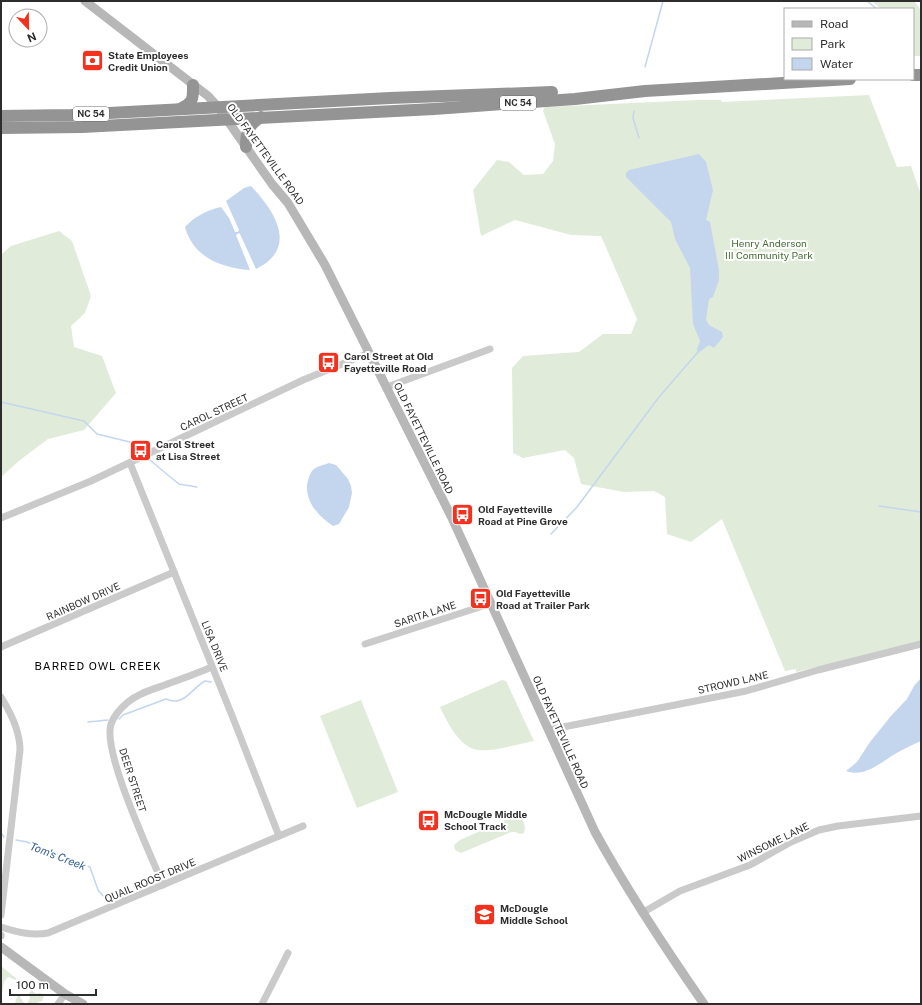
<svg xmlns="http://www.w3.org/2000/svg" width="922" height="1005" font-family="'Public Sans',sans-serif">
<style>
.green{fill:#e0ecd9}
.water{fill:#c3d6ee}
.lines{fill:none;stroke-linecap:round;stroke-linejoin:round}
.stream{stroke:#c3d6ee;stroke-width:1.5}
.street{stroke:#cacaca;stroke-width:7}
.secondary{stroke:#b7b7b7;stroke-width:9}
.highway{stroke:#949494;stroke-width:12}
.labels{text-anchor:middle;stroke-width:4;stroke-linejoin:round;paint-order:stroke}
.shield{fill:#fff;stroke:#6c6c6c;stroke-width:1}
.shield-label{font-size:9px;font-weight:bold;fill:#2d2d2d}
.poi-label{font-size:10px;font-weight:bold;fill:#2d2d2d;stroke:#fff;text-anchor:start}
.street-label{font-size:10px;fill:#2d2d2d;stroke:#fff}
.park-label{font-size:10px;fill:#476c37;stroke:#fff}
.neighbourhood-label{font-size:11px;letter-spacing:1px;fill:#000;stroke:#fff}
.water-label{font-size:11px;font-style:italic;fill:#356095;stroke:#fff}
</style>
<rect width="100%" height="100%" fill="#fff"/>
<g class="green">
<path d="M872,1h42l7,9v46h-8v-47h-32z"/>
<path d="M869,95l28,72 14,-1 10,29v446l-125,31v-3l-11,2 -63,-152 -31,23 -24,-8 -2,-37 -11,-6 -30,1 -43,-8 -7,-26 -9,-8 -42,8 -10,-5 -1,-85 11,-12 56,-4 24,-18h28l6,-15 -36,-83 -30,-1 -56,-15 -34,16 -8,-46 24,-30 12,2 15,13 19,-1 10,-13 2,-17 -12,-33 2,-4 153,-7h23l1,2z"/>
<path d="M59,231l13,10 19,55 -6,17 -14,13 3,21 28,9 14,37 -32,37 -36,9 -28,21 -19,17v-222l10,-9z"/>
<path d="M502,680l4,1 28,60c-16,3 -41,11 -56,9 -18,-2 -31,-28 -38,-43z"/>
<path d="M361,700l37,92 -41,16 -37,-92z"/>
<path d="M516,815l6,3 3,9 -1,6 -4,1 -5,-2h-4l-50,21 -6,-3 -1,-5 6,-5z"/>
<path d="M1,966l15,12v2l-8,-3 -4,5 -3,17z"/>
<path d="M32,990l4,4 4,-1 4,2 -2,6 -9,3h-18l1,-5 2,-3h2l3,6 4,2 3,-6 -1,-5z"/>
</g>
<g class="water">
<path d="M699,154l7,8 7,28 -7,30 4,2 9,48v10l-6,17 -4,2 -3,21 3,5 13,7 1,5 -9,11 -5,-3 -11,8 -1,-4 3,-8 -7,-17 -3,-56 -15,-29 -4,-17 -45,-45v-4l3,-3z"/>
<path d="M251,186c24,25 48,62 5,83l-16,-35 -1,-1 -3,2 14,35c-29,-2 -57,-13 -65,-43 9,-10 22,-17 36,-20l8,11 6,14h3l1,-2 -13,-29 18,-13z"/>
<path d="M329,463l7,2 12,14 3,7 1,7 -3,14 -10,17 -6,2c-14,-10 -27,-22 -26,-41 1,-5 2,-10 5,-14 4,-5 12,-6 17,-8z"/>
<path d="M921,678v63c-9,4 -18,8 -26,13 -15,9 -31,24 -49,17l11,-9 13,-20 21,-26 16,-17 7,-13z"/>
</g>
<g class="lines">
<g class="stream">
<path d="M867,1l10,8"/>
<path d="M645,67l18,-66"/>
<path d="M634,111l-1,7 6,20"/>
<path d="M1,402l83,19 13,13 41,10 7,7"/>
<path d="M150,460l19,16 10,8 18,3"/>
<path d="M879,506l42,6"/>
<path d="M551,534l26,-27 82,-110 39,-45"/>
<path d="M119,719l4,-4 43,-16c18,8 25,-10 39,-18l6,1"/>
<path d="M88,722l20,-2"/>
<path d="M1,833l3,4"/>
<path d="M16,840l11,2 63,25 8,23 7,8"/>
</g>
<g class="street">
<path d="M387,387l103,-38"/>
<path d="M130,463l103,255 46,118"/>
<path d="M1,518l90,-37 212,-101 66,-27"/>
<path d="M365,644l121,-39 5,-3"/>
<path d="M1,647l173,-75"/>
<path d="M1,697c10,16 19,34 19,53l-19,165"/>
<path d="M548,730l198,-39 72,-21 103,-26"/>
<path d="M163,885c-12,-30 -61,-133 -52,-161 3,-8 11,-17 17,-22 12,-10 27,-13 42,-19 14,-5 28,-10 42,-16"/>
<path d="M642,913l38,-22 70,-26 41,-23 28,-12 19,-4 83,-10"/>
<path d="M1,927c16,5 30,9 47,6l255,-107"/>
<path d="M1,935v1"/>
<path d="M58,1004l7,-10"/>
<path d="M262,1004l26,-51"/>
</g>
<g class="secondary">
<path d="M85,1l123,95 10,11 54,77 16,19 37,62 127,253 143,314c33,60 70,116 109,172"/>
<path d="M1,947l64,47 18,10"/>
</g>
<g class="highway">
<path d="M913,75h8"/>
<path d="M180,109c14,-7 13,-10 13,-24"/>
<path d="M1,116l70,-1 319,-17 162,-6"/>
<path d="M1,128l81,-1 352,-18 141,-10 70,-8 205,-12"/>
<path d="M246,147c0,-14 2,-22 15,-30"/>
</g>
</g>
<defs>
<symbol id="bank-square" viewBox="-11 -11 22 22"><rect x="-9" y="-9" width="18" height="18" rx="4" fill="#f3311f" stroke="#fff"/><path d="M-6-4H6V4H-6ZM0-2.3a2.3 2.3 0 1 0 0 4.6a2.3 2.3 0 1 0 0-4.6Z" fill="#fff"/></symbol>
<symbol id="bus-square" viewBox="-11 -11 22 22"><rect x="-9" y="-9" width="18" height="18" rx="4" fill="#f3311f" stroke="#fff"/><path d="M-5-6H5V4H4V6H2V4H-2V6H-4V4H-5ZM-3.5-4V0h7V-4ZM-3.5 1.2v1.5H-2V1.2ZM2 1.2v1.5H3.5V1.2Z" fill="#fff"/></symbol>
<symbol id="school-square" viewBox="-11 -11 22 22"><rect x="-9" y="-9" width="18" height="18" rx="4" fill="#f3311f" stroke="#fff"/><path d="M0-5L7-2L0 1L-7-2ZM-4 1L0 2.5L4 1V4Q0 6-4 4Z" fill="#fff"/></symbol>
</defs>
<g fill-rule="evenodd">
<use href="#bank-square" x="80" y="48" width="25" height="25"/>
<use href="#bus-square" x="316" y="350" width="25" height="25"/>
<use href="#bus-square" x="128" y="438" width="25" height="25"/>
<use href="#bus-square" x="450" y="502" width="25" height="25"/>
<use href="#bus-square" x="468" y="586" width="25" height="25"/>
<use href="#bus-square" x="416" y="808" width="25" height="25"/>
<use href="#school-square" x="472" y="902" width="25" height="25"/>
</g>
<g class="labels">
<g class="shield">
<rect x="500" y="96" width="36" height="14" rx="3"/>
<rect x="73" y="107" width="36" height="14" rx="3"/>
</g>
<g class="shield-label">
<text x="518" y="106">NC 54</text>
<text x="91" y="117">NC 54</text>
</g>
<g class="poi-label">
<text x="108" y="59">State Employees<tspan x="108" dy="12">Credit Union</tspan></text>
<text x="344" y="360">Carol Street at Old<tspan x="344" dy="12">Fayetteville Road</tspan></text>
<text x="156" y="448">Carol Street<tspan x="156" dy="12">at Lisa Street</tspan></text>
<text x="478" y="513">Old Fayetteville<tspan x="478" dy="12">Road at Pine Grove</tspan></text>
<text x="496" y="597">Old Fayetteville<tspan x="496" dy="12">Road at Trailer Park</tspan></text>
<text x="444" y="818">McDougle Middle<tspan x="444" dy="12">School Track</tspan></text>
<text x="500" y="912">McDougle<tspan x="500" dy="12">Middle School</tspan></text>
</g>
<g class="street-label">
<text transform="translate(266 154) rotate(54)" y="4">OLD FAYETTEVILLE ROAD</text>
<text transform="translate(214 412) rotate(-25)" y="4">CAROL STREET</text>
<text transform="translate(424 438) rotate(64)" y="4">OLD FAYETTEVILLE ROAD</text>
<text transform="translate(83 601) rotate(-24)" y="4">RAINBOW DRIVE</text>
<text transform="translate(425 614) rotate(-18)" y="4">SARITA LANE</text>
<text transform="translate(215 646) rotate(68)" y="4">LISA DRIVE</text>
<text transform="translate(733 682) rotate(-13)" y="4">STROWD LANE</text>
<text transform="translate(561 732) rotate(66)" y="4">OLD FAYETTEVILLE ROAD</text>
<text transform="translate(133 780) rotate(72)" y="4">DEER STREET</text>
<text transform="translate(773 842) rotate(-26)" y="4">WINSOME LANE</text>
<text transform="translate(150 880) rotate(-23)" y="4">QUAIL ROOST DRIVE</text>
</g>
<g class="park-label">
<text x="769" y="247">Henry Anderson<tspan x="769" dy="12">III Community Park</tspan></text>
</g>
<g class="neighbourhood-label">
<text x="98" y="670">BARRED OWL CREEK</text>
</g>
<g class="water-label">
<text transform="translate(58 856) rotate(21)" y="4">Tom's Creek</text>
</g>
</g>
<rect width="922" height="1005" fill="none" stroke="#2d2d2d" stroke-width="4"/>
<rect x="784" y="8" width="130" height="72" fill="#ffffff" stroke="#ababab"/>
<rect x="792" y="21" width="20" height="6" fill="#b7b7b7" stroke="#ababab"/>
<text x="820" y="28" font-size="12" fill="#2d2d2d">Road</text>
<rect x="792" y="38" width="20" height="12" fill="#e0ecd9" stroke="#ababab"/>
<text x="820" y="48" font-size="12" fill="#2d2d2d">Park</text>
<rect x="792" y="58" width="20" height="12" fill="#c3d6ee" stroke="#ababab"/>
<text x="820" y="68" font-size="12" fill="#2d2d2d">Water</text>
<g transform="translate(28 28) rotate(158)"><circle r="19" fill="#ffffff" stroke="#ababab"/>
<path d="M0-3L7 15L0 10L-7 15Z" fill="#f3311f"/>
<text y="-6" font-size="11" font-weight="bold" text-anchor="middle" fill="#2d2d2d">N</text>
</g>
<path d="M10 989v6h86v-6" fill="none" stroke="#2d2d2d" stroke-width="2"/>
<text x="16" y="989" font-size="12" fill="#2d2d2d" stroke="#ffffff" stroke-width="3" paint-order="stroke">100 m</text>
</svg>
